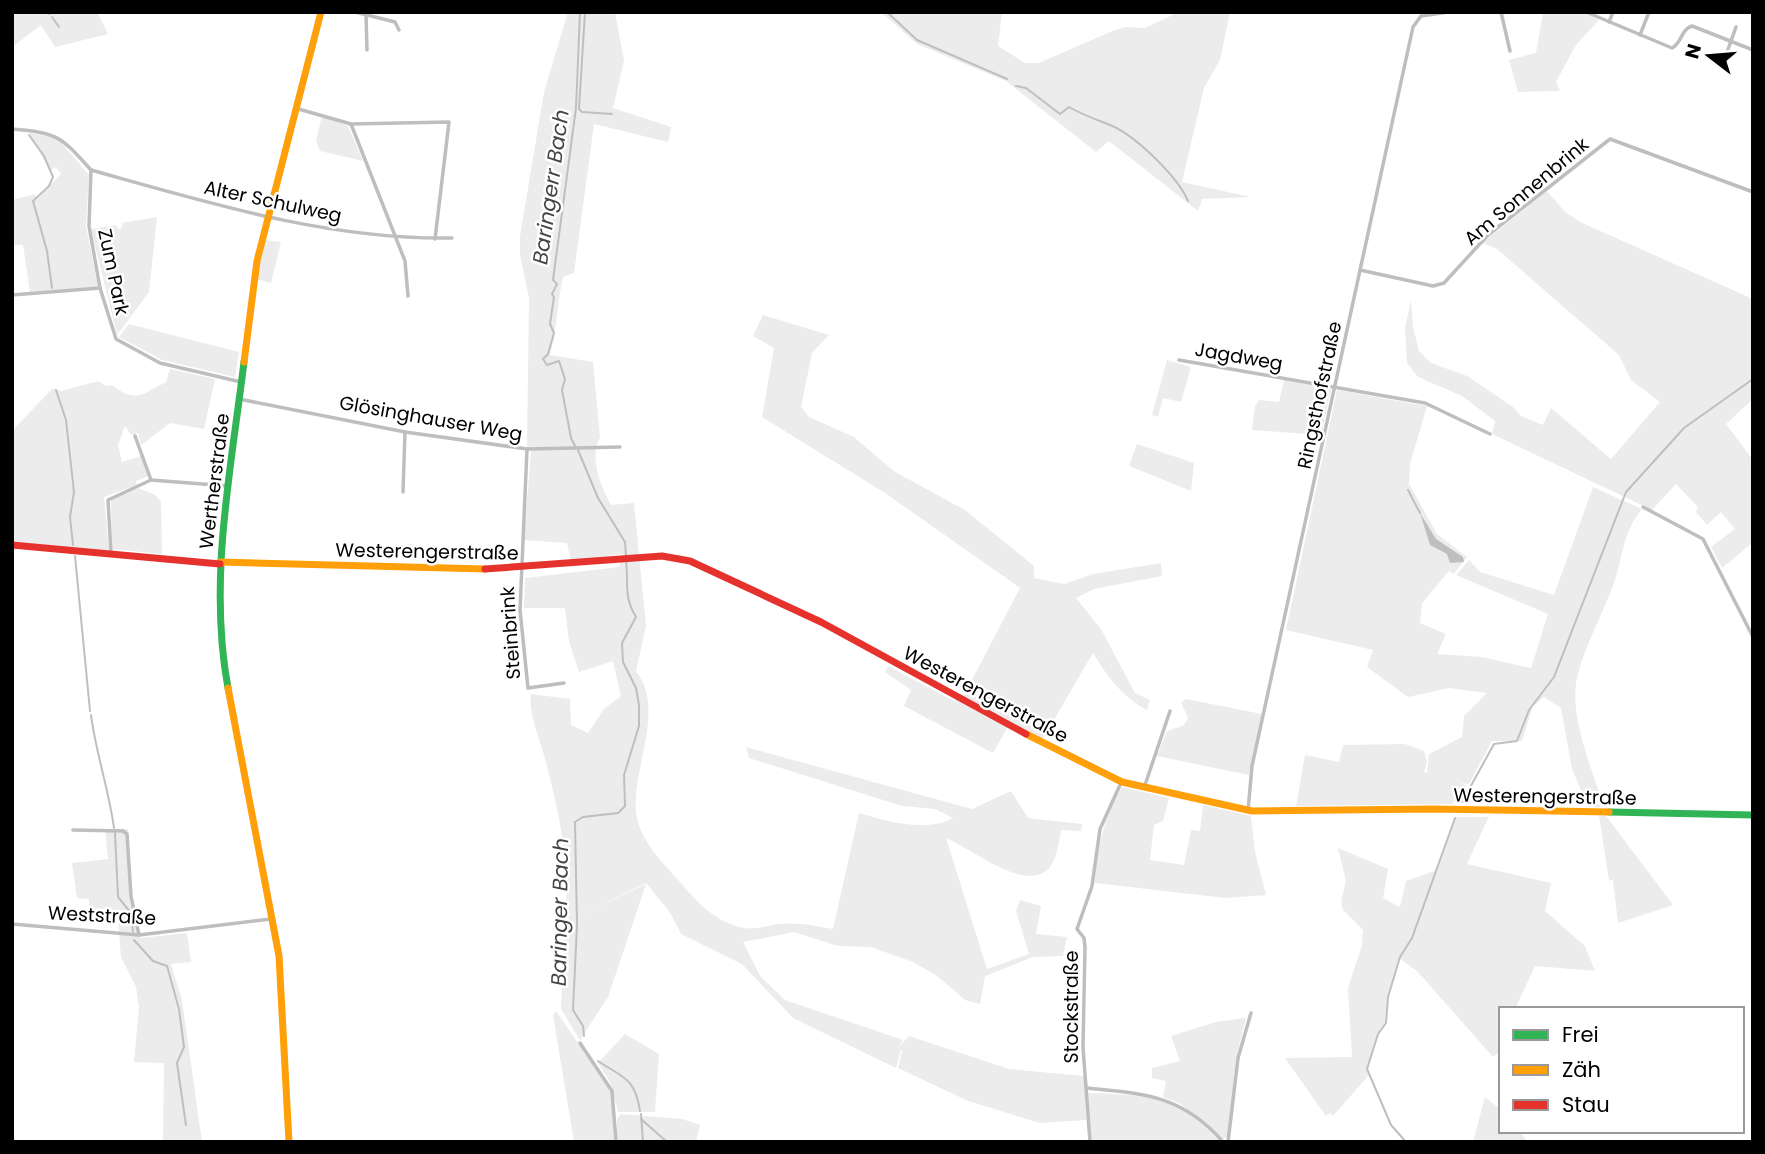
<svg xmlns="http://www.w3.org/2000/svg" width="1765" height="1154" font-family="Poppins,sans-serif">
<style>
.green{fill:#ececec}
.water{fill:#bfbfbf}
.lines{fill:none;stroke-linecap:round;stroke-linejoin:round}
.stream{stroke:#bfbfbf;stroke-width:2}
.street{stroke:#bebebe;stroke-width:3.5}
.fast{stroke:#30b455;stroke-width:7}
.slow{stroke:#ff9f0a;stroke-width:7}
.jam{stroke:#e5322d;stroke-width:7}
.labels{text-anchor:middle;stroke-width:5;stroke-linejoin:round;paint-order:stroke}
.street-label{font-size:19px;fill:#000;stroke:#fff}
.water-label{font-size:21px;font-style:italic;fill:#444;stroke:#fff}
</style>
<rect width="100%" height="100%" fill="#fff"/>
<g class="green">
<path d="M12,12h85l11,22 -53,13 -14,-22 -29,22z"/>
<path d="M568,12h47l9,49 -11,47 58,19 -3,15 -74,-18 -20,149 -11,4c-6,27 -6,54 -13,78l43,7 7,75c-11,22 0,48 11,68l23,-2 12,123 -10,45c30,38 -4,97 0,140 2,28 27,52 44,71 18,21 35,40 64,46 11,2 25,-3 36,-4 19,-2 35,2 53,5l26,-116c26,8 69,20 94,5l-18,-9 -33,-3 -153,-48 -3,-11 226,62 39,-18 17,27 54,6 -1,7 -20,-1c-2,12 -4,28 -11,37 -23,28 -79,-19 -104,-29l41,131 42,-15 -13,-43 4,-11 21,6 -5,28 31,3 -4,19 -30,1 -48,19 -5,28 -15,-4 -29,-25 -23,-13 -42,-15 -33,-1 -44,-14 -51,10 17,34 25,24 118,40 -4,7 10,-11 100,33 75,7 2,44 -46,3 -72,-22 -70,-33 4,-16 -1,-3 -5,19 -103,-50 -53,-56 12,7 -71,-35 -10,-20 -25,-31 -68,34 68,-33 -38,113 -28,43 -19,-31 3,-75 14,-16 -15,14c10,-57 -3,-115 -17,-170 -5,-20 -18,-48 -15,-68l39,5 1,26 17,8 16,-24 17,-13 -8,-35 -34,11 -10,-31 -4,-33h-41l1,-30 94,-11 4,-13 -52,7 -4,-18 -43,-3 7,-91 19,-1 -23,-1 2,-149 -9,-43v-19l24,-144z"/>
<path d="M881,12h121l-4,34 27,17h14l71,-31 15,-5 20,1 34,-16h51l-10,48 -16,28 -22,94 69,15 -49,2 -4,12 -89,-70 -13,11 -90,-71 -89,-37z"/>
<path d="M1543,12h38l18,8 -23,25 -20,37 4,9 -42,1 -9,-32 27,-7z"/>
<path d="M322,116l26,10 15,35 -43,-10 -4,-10z"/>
<path d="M29,133l24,4 6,3 30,35 -3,51 12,61 -68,5 -7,-47h-11v-45l23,-6 1,6 25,-26 -5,-7 -6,3z"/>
<path d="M1547,191l18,21 15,10 173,77v100l-27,25 27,36v82l-31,26 -11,-21 24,-18 -14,-17 -14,13 -11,-13 2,-5 -22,-23 -24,26 -160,-76 3,-13 -33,-25 -44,-19 -11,-14 -2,-35 6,-28 2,27 6,24 12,12 36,13 46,31 8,9 22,9 8,-17 60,51 49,-57 -29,-22 -12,-25 -122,-106 -15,-6z"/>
<path d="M157,217l-8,75 -32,43 -26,-106 25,-4 2,4 4,-1v-5z"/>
<path d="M264,240l17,2 -10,41 -15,-4z"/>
<path d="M763,315l66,20 -17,18 -11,54 8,10 45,20 41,35 70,38 69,56v12l30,6 29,-10 68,-11 1,13 -68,13 -18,9 25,31 34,64 15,7 -3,10c-25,-13 -40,-34 -54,-57l-51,87 -32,-17 -17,30 -89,-47 7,-16 -26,-18 3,-6 66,35 9,-4 57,-109 -135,-95 -123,-76 12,-69 -21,-12z"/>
<path d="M129,324l110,28 -4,25 -73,-17 -43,-23z"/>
<path d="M1167,360l24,7 -10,35 -18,-4 -5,19 -6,-2z"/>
<path d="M170,369l45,10 -11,50 -34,-6 -29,22 -3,-12 -7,2 -6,-9 -7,19 4,17 19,-6 8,20 -13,5 1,4 -33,12 5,53 -97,-8v-111l40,-42 9,2 37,-10 8,5 6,-1c25,19 29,9 54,-3z"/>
<path d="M1284,380l47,9 -10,46 -69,-5 3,-24 4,-6 20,2z"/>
<path d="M1337,390l90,16 -17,58 -1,20 28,50 30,23 -13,17 -5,-3 -27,32 -2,20 26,11 -9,20 45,3 49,11 17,-54 -92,-39 13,-15 11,12 74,23 39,-108 49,22c-19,22 -19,48 -28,74 -11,31 -28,60 -36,91 -11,38 14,94 25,131l-5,3 -12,-6 -14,-33 -11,-61 -17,-11 -11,9 -11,35h-30l-23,43 -9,-1 6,2c-3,9 -7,15 -15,19l-155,2 9,-51 34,7 4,-17 62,-1 19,7 3,11 -3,10 3,1 2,-19 33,-17 2,-21 23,-23 -38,-5 -41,9 -41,-30 6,-17 -87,-20z"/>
<path d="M1137,444l57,19 -3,28 -62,-25z"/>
<path d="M138,488l17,7 6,7 1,52 -50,-5 -1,-49z"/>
<path d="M1186,699l76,15 -13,61 -92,-19 10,-25 16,-5 5,-8 -7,-16z"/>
<path d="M1122,787l47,11 -6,23 -9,4 -4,35 34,5 7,-35 9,1 3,-26 48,11 4,36 11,43 -40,3 -131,-15c2,-37 9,-64 27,-96z"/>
<path d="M1490,814l-23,50 84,19 -6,28 40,35 10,25 -60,-5 -20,43h-14v41l-8,7 -76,-86 -18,-13 -12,38 -2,27 -8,11 -10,35 1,7 -35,40 -3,-3 -4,3 -41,-58 67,-1 -4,-69 14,-43 1,-15 -20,-20 -2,-9 5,-20 -8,-33 50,21 -5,29 17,9 6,-26 29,-10 20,-54h32z"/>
<path d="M1599,816h7l67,89 -55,18 -5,-43h-4z"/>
<path d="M105,829h23l4,66 8,43 47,-5 4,29 -20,2 11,36 20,142h-39l1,-79 -30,-1 5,-54 -3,-21 -15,-30 -3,-37 -5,-11 -24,-1v-9l-12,-1 -5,-35 36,-4z"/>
<path d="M556,1011l55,80 3,51h-40l-21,-127z"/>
<path d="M1246,1018l-10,40 -8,79 -6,2 -41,-35 -18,-7 3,-16 -14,-3v-10l28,-7 -9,-25 45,-14z"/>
<path d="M625,1034l34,20 -4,58h-37l-7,-28 -13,-21z"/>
<path d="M1088,1093c60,2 89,2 132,49h-129z"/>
<path d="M1485,1097l16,13v21h19l7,11h-54z"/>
<path d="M621,1114l61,5 18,6 -4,17h-79v-23z"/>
</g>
<path class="water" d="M1420,513l16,26 27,18 1,5 -14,1 -3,-9 -17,-9z"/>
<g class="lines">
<g class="stream">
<path d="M48,12l1,2"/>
<path d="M585,12l-6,97 3,3 30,2"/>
<path d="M887,12l30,28 90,39"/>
<path d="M52,17l7,10"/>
<path d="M1016,86l10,2 34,26 9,-7c14,8 26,12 41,18 25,10 68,52 78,76"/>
<path d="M29,135l15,21 9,21 -4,9 -16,15 14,50 5,37"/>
<path d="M56,390l10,30 8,72 -4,25 3,28"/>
<path d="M575,446l-4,-8 -9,-48 3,-11 -6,-18 -12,4 -4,-6 5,-5 6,-21 -4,-9 4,-27 -2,-3 5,-10 -4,-4 23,-172 4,-96"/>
<path d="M578,450l20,48 27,44 1,14"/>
<path d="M1408,490l12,23"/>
<path d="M75,556l15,155"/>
<path d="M91,715c5,39 18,75 23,113"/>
<path d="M1462,802l32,-58 23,-3 12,-31 25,-33 72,-185 58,-64 69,-49"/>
<path d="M115,833l3,64 13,16 2,19"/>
<path d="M134,940l19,21 14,5 12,43 5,38 -7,16 9,62"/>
<path d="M584,1036l-1,-10 -10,-16 4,-85 -2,-103 8,-5 35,-4 7,-7 -1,-31 15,-49v-21l-3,-17 -13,-26 -1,-19 14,-26c-13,-22 -7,-32 -10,-56"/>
<path d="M598,1061c25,17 37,16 42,50"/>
<path d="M641,1114l2,28"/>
<path d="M641,1119l26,23"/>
<path d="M1406,1142l-15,-17 -24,-56 11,-35 8,-11 2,-26 12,-40 12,-19 43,-120"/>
</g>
<g class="street">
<path d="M355,12l40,10 4,8"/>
<path d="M1501,12l9,39"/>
<path d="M1586,12l86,36c10,-5 9,-19 20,-22l61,24"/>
<path d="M366,15l1,35"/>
<path d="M1609,22l4,-10"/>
<path d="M1640,35l9,-23"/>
<path d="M1726,55l10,-28"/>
<path d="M295,108l56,16 98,-2 -14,117"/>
<path d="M351,124l54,137 3,35"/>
<path d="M12,129c47,4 48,7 79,41l-2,56 11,62 16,51 44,24 81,19"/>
<path d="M91,170c118,33 237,70 361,68"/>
<path d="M1360,270l73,16 11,-3 44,-48 122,-96 143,53"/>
<path d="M12,295l88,-7"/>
<path d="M1179,360l246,43 65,31"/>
<path d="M239,399l166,33 122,17 93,-2"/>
<path d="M135,436l16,44 77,6"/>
<path d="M527,449l-7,161 8,78 36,-5"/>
<path d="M403,492l2,-60"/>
<path d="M1643,507l60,32 50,98"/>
<path d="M111,553l-3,-53 43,-20"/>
<path d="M1144,788l26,-77"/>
<path d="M1248,811l4,-45 161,-739 8,-11 28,-4"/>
<path d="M73,830l50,1 4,3 4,62 8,39"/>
<path d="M12,924l127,11 132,-16"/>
<path d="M580,1043l32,48 4,51"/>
<path d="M1087,1088c58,6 95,7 136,54"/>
<path d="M1090,1142l-7,-95 2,-100 -1,-9 -7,-9 15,-43 8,-57 20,-44"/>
<path d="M1228,1142l10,-84 13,-45"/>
</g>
<g class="fast">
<path d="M228,688c-20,-108 3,-218 16,-326"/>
<path d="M1609,812l144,3"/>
</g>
<g class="slow">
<path d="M244,362l13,-101 64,-249"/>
<path d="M220,562l265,7"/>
<path d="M228,688l51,268 10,186"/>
<path d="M1026,734l96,48 130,29 180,-2 177,3"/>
</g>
<g class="jam">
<path d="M12,545l208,19"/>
<path d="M485,569l177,-13 28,5 131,61 205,112"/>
</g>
</g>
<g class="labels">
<g class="street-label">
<text transform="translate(1526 191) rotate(-40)" y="7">Am Sonnenbrink</text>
<text transform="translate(273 201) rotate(12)" y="7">Alter Schulweg</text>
<text transform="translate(114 272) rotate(78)" y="7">Zum Park</text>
<text transform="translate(1239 356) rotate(10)" y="7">Jagdweg</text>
<text transform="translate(1319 395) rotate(-78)" y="7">Ringsthofstraße</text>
<text transform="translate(431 418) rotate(10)" y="7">Glösinghauser Weg</text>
<text transform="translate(214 481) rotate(-83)" y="7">Wertherstraße</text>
<text transform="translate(427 551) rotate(1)" y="7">Westerengerstraße</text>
<text transform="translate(510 633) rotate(-94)" y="7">Steinbrink</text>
<text transform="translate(986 694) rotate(28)" y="7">Westerengerstraße</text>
<text transform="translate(1545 796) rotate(1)" y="7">Westerengerstraße</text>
<text transform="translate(102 915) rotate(3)" y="7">Weststraße</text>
<text transform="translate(1071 1007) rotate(-90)" y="7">Stockstraße</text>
</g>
<g class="water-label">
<text transform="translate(551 187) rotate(-82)" y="7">Baringerr Bach</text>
<text transform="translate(560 912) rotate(-89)" y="7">Baringer Bach</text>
</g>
</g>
<rect width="1765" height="1154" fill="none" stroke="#000000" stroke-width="28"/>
<rect x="1499" y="1007" width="245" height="126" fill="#ffffff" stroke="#999999" stroke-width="2"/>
<rect x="1513" y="1030" width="35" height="10" fill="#30b455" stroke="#999999" stroke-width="2"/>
<text x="1562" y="1042" font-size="21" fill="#000000">Frei</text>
<rect x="1513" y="1065" width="35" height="10" fill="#ff9f0a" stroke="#999999" stroke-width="2"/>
<text x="1562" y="1077" font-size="21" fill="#000000">Zäh</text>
<rect x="1513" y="1100" width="35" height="10" fill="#e5322d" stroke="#999999" stroke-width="2"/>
<text x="1562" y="1112" font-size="21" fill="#000000">Stau</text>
<g transform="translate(1709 56) rotate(286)" stroke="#ffffff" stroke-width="5" paint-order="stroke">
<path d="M0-5L12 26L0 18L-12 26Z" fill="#000000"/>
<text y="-10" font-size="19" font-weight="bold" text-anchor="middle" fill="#000000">N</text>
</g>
</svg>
